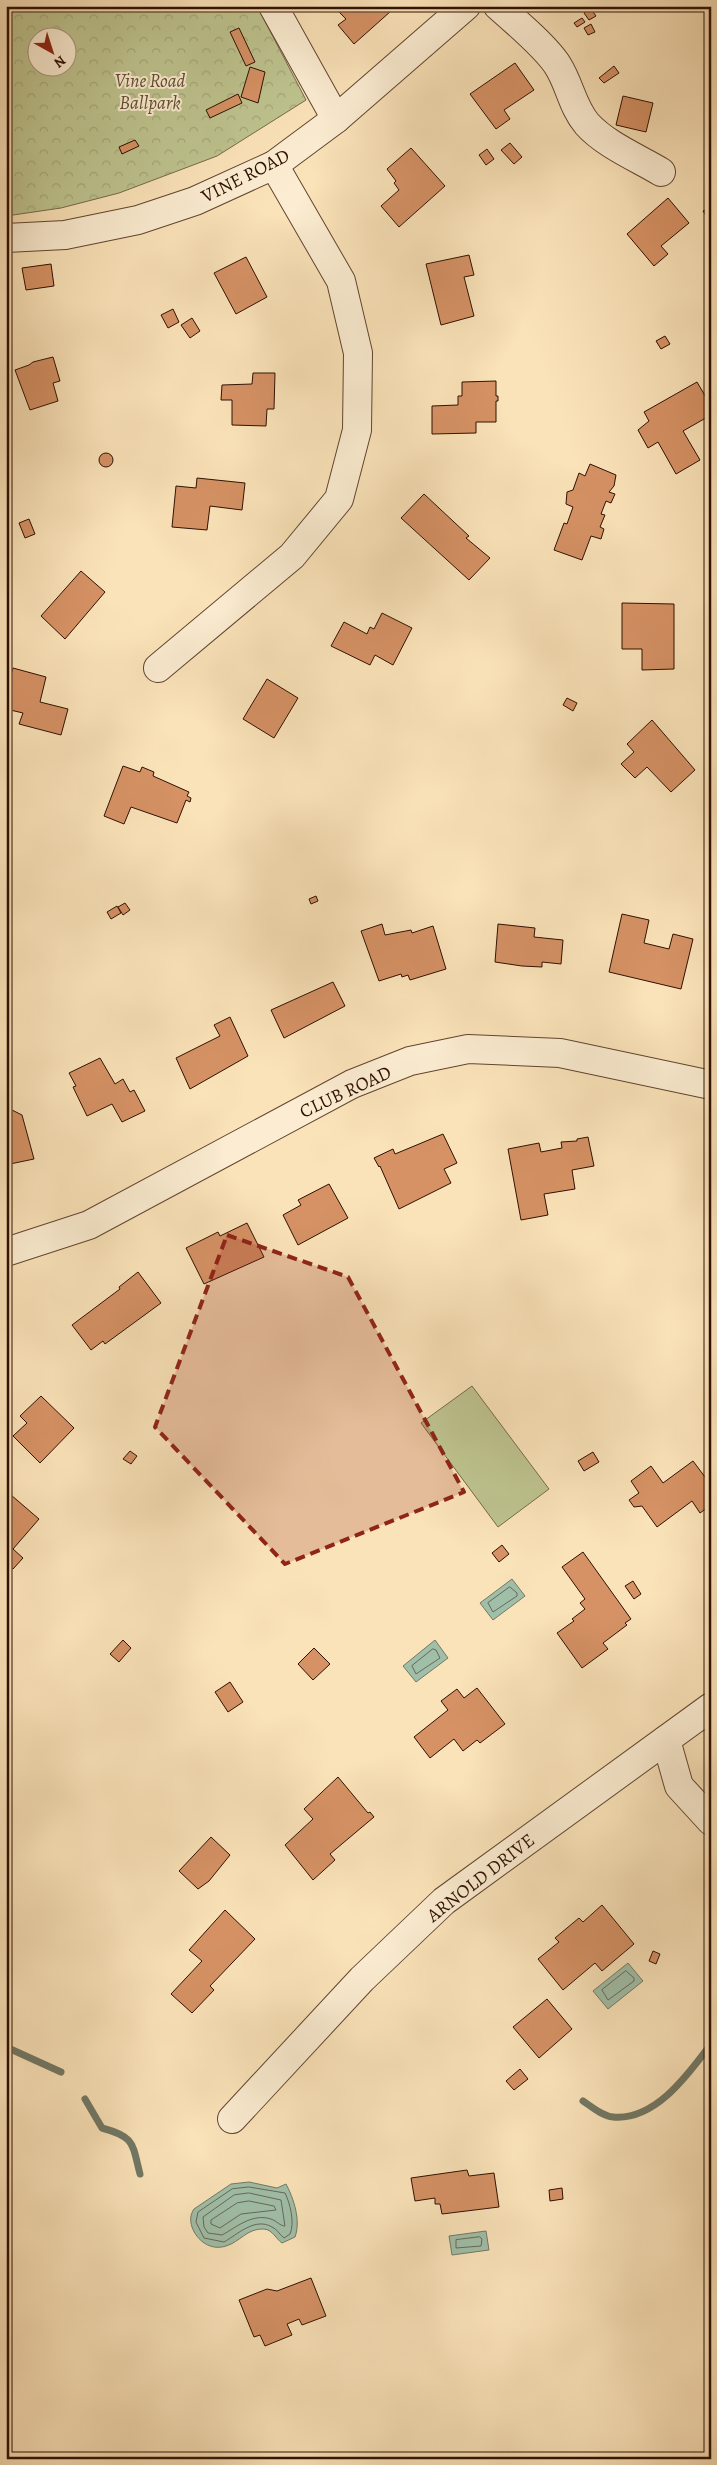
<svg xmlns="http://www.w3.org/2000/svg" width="717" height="2465" font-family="Alegreya,serif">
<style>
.grass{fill:#bec48f;stroke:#766a48}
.forest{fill:url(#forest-crowns);stroke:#766a48;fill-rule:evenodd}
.water{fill:#a0bfa9;stroke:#727966}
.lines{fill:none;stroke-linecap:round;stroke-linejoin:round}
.shore{stroke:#676856;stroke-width:1}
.stream{stroke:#727966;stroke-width:7}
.building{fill:#d69265;stroke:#2e1002}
.minor-casing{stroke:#614530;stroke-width:30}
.minor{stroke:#fcedd2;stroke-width:28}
.marked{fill:#8f2418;fill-opacity:0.2;stroke:#8f2418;stroke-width:4;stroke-dasharray:10 6;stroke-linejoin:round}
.labels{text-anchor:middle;stroke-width:4;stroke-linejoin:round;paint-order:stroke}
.park-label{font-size:19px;font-style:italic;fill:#604f33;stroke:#fcedd2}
.street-label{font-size:19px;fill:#2e1002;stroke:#fcedd2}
</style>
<defs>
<pattern id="forest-crowns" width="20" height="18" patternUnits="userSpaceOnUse" patternTransform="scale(1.25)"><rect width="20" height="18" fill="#bec48f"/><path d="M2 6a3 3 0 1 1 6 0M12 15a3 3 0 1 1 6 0" fill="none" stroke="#a4a77a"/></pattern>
</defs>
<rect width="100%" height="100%" fill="#fbe3b9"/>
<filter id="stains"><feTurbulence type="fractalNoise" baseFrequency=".004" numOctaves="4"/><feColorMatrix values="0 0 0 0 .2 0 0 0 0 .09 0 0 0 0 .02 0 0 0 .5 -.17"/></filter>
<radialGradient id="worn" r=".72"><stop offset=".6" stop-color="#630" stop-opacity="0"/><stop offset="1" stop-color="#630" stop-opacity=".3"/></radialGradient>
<path class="grass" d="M472,1386l77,103 -51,38 -77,-104z"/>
<path class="forest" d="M6,6h251l49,94 -89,56 -98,37 -58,15 -55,8zM38,38h30v30h-30z"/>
<g class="water">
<path d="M512,1579l13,17 -32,24 -13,-17z"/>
<path d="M435,1640l13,18 -32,24 -13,-16z"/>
<path d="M628,1963l15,18 -35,28 -15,-18z"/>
<path d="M249,2182l28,6 9,-4c8,15 15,37 9,53l-13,6c-6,-4 -9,-13 -18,-14 -17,-1 -24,13 -38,17 -15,5 -29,-5 -34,-19 -2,-7 -2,-12 2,-18l37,-25z"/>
<path d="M486,2231l3,19 -37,5 -3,-19z"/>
</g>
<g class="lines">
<g class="shore">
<path d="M510,1587l7,6v3l-24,16 -5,-9z"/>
<path d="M433,1649l3,1 4,8 -24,16 -4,-8z"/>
<path d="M626,1971l8,7v3l-26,19 -6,-10z"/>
<path d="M249,2187l36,6c5,10 10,30 5,41l-6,4c-5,-4 -7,-9 -12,-11 -17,-10 -34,7 -48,15l-20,-4 -8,-16 2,-10 34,-23z"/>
<path d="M249,2193l32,7 4,26c-5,0 -8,-5 -14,-7 -19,-6 -34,8 -49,16l-14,-2 -4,-6 -1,-10 31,-22z"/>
<path d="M249,2201l25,5 2,4 -35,4 -21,14 -9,-4v-4l26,-17z"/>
<path d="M480,2237l2,2 -1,7 -25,2v-8z"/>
</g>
<g class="stream">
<path d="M6,2047l55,25"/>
<path d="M85,2099l17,29c33,9 30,15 38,46"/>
<path d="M583,2101c9,6 19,15 30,16 43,4 76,-44 98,-73"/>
</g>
</g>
<g class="building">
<path d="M346,6h41l4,5 -37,33 -16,-19 8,-6 -7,-7z"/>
<path d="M591,9l5,7 -7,4 -5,-7z"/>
<path d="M582,18l3,4 -8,5 -3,-4z"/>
<path d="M591,24l4,8 -7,3 -4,-7z"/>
<path d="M239,28l16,34 -9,4 -16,-34z"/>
<path d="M515,63l19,27 -30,20 6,9 -14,10 -26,-35z"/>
<path d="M614,66l5,7 -15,10 -5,-5z"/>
<path d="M250,67l15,5 -7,31 -17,-6z"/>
<path d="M238,94l4,9 -32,15 -4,-8z"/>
<path d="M623,96l30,7 -7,29 -30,-7z"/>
<path d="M135,140l4,6 -17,8 -3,-7z"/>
<path d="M510,143l12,14 -8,7 -13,-14z"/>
<path d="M411,148l34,38 -46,41 -18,-21 18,-16 -5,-7 2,-2 -9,-12z"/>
<path d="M487,149l7,10 -8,6 -7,-10z"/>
<path d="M668,198l21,25 -28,23 7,8 -14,12 -27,-32z"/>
<path d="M711,207v16l-8,-12z"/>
<path d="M469,255l5,20 -10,2 10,39 -33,9 -15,-61z"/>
<path d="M246,257l21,40 -31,17 -22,-41z"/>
<path d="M51,264l3,22 -28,4 -4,-22z"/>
<path d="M173,309l6,13 -11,6 -7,-13z"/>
<path d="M192,318l8,13 -10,7 -9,-13z"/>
<path d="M665,336l5,8 -9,5 -5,-8z"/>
<path d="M53,357l7,24 -7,2 5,18 -28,9 -15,-40 14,-5 4,-3z"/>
<path d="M253,373h22l-1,36h-7l-1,17 -34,-1v-25h-11l1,-15 30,-1z"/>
<path d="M496,381v15h2v5h-2v21h-20v11l-44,1v-28l26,-1v-9h4v-14z"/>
<path d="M697,382l14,24v9l-28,16 17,29 -24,14 -18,-32 -10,6 -10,-18 11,-9 -5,-9z"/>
<circle cx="106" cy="460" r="7"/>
<path d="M590,464l26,11 -2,11 -5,6 6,2 -4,9 -5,-2 -5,13 4,1 -5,12 4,2 -3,10 -10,-3 -9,24 -28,-10 10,-27 3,1 6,-17 -7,-3 1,-12 6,-2 6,-17 6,3z"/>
<path d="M197,478l48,5 -3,27 -32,-4 -3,24 -35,-3 4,-41 20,2z"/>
<path d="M424,494l45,42 -3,2 24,20 -21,22 -68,-62z"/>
<path d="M29,519l6,15 -10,4 -6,-15z"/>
<path d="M81,571l24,21 -40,47 -24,-23z"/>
<path d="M622,603l52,1v65l-32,1v-21h-20z"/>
<path d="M382,613l30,15 -19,37 -18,-10 -5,10 -39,-19 13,-24 23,12 3,-7 4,2z"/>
<path d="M13,668l33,9 -6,25 28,7 -7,26 -42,-11 4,-11 -17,-4v-16z"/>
<path d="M267,679l31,19 -24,40 -31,-19z"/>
<path d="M567,698l10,5 -4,8 -10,-6z"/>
<path d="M652,720l43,50 -24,22 -24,-25 -12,11 -14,-14 13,-12 -7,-8z"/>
<path d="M123,766l17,6 2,-5 12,5 -1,4 36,16 -2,4 4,2 -1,4 -4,-2 -9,23 -46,-16 -7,17 -20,-8z"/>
<path d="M316,896l2,5 -7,3 -2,-5z"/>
<path d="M125,903l5,7 -7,5 -5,-8z"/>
<path d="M117,906l4,7 -10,6 -4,-7z"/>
<path d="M622,914l27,6 -5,23 25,6 4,-15 20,5 -12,50 -72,-17z"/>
<path d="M382,924l3,11 26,-5 1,3 21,-7 13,43 -36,11 -2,-5 -6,2 -1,-3 -22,7 -18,-50z"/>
<path d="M498,924l37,4 -1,9 29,3 -2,24 -19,-2v5l-20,-1 -27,-4z"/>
<path d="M333,982l12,24 -61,32 -13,-28z"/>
<path d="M230,1017l18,39 -58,33 -14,-31 44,-22 -6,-11z"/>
<path d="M100,1058l15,26 8,-5 7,13 4,-2 11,21 -23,11 -10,-18 -25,12 -14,-29 3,-1 -7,-13z"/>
<path d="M6,1107l16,8 12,44 -24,5 -4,-15z"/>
<path d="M443,1134l14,29 -13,6 7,14 -52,26 -19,-43 -1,1 -5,-9 19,-9 2,5z"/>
<path d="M588,1137l6,29 -22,4 3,19 -31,5 4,21 -27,5 -13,-71 31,-6 2,9 21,-4 -1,-6 16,-1v-2z"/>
<path d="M329,1184l19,34 -50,27 -15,-30 18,-10 -3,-5z"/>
<path d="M247,1223l17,34 -60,27 -18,-36 32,-16 2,4z"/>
<path d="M138,1272l23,31 -56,41 -2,-3 -12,9 -19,-25 48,-36 -1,-2z"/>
<path d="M41,1396l33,32 -34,35 -27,-27 14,-13 -7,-7z"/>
<path d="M130,1451l7,5 -6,8 -8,-5z"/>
<path d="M593,1452l6,10 -15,9 -6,-10z"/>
<path d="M693,1461l18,24v20l-11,8 -8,-12 -35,26 -15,-21 -8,1 -5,-7 10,-7 -8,-12 20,-15 12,17z"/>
<path d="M11,1495l28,24 -26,30 10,9 -10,11 -4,-3 -3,4v-70z"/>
<path d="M502,1545l7,9 -10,8 -7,-9z"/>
<path d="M583,1552l48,67 -6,4 2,2 -24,18 5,6 -26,19 -25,-35 17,-12 -2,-2 13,-10 -5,-6 5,-4 -23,-32z"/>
<path d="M633,1581l8,13 -7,5 -9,-13z"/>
<path d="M123,1640l8,8 -12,14 -9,-8z"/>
<path d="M314,1648l16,16 -17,16 -15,-16z"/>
<path d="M230,1682l13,20 -15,10 -13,-20z"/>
<path d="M477,1688l28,36 -25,19 -3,-3 -14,11 -9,-12 -24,19 -16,-21 34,-27 -7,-9 16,-12 7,9z"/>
<path d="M338,1777l30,36 2,-1 4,5 -44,37 5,6 -22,20 -28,-35 28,-26 -9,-10z"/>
<path d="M211,1837l19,18 -21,26 -11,8 -19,-18z"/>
<path d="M602,1905l32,39 -32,27 -7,-8 -32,27 -25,-31 21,-17 -4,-4 24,-20 4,4z"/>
<path d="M225,1910l30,29 -45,47 4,4 -22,23 -21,-19 31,-33 -13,-11z"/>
<path d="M653,1951l7,3 -4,10 -7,-3z"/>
<path d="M547,1999l25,30 -33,29 -26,-31z"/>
<path d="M520,2069l8,10 -14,11 -8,-9z"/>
<path d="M467,2170l2,6 25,-3 5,34 -57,7 -2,-10h-5v-6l-20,3 -4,-23z"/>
<path d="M562,2188l1,11 -13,2 -1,-11z"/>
<path d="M311,2278l15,38 -24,9 -3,-6 -12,5 5,11 -27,11 -5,-11 -6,2 -15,-37 28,-11 10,2z"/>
</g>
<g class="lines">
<defs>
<g id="minor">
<path d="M273,6l63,113"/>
<path d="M498,6c16,14 49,42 60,60 12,19 14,40 29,58 19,21 51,34 74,48"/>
<path d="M6,238l59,-3 73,-15 57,-19 79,-36 62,-46 130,-113"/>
<path d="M158,668l134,-112 47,-57 18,-69 1,-77 -17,-72 -67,-116"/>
<path d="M6,1252l83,-27 263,-141 58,-23 58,-12 92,4 151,32"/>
<path d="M666,1740l13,46 32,35"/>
<path d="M232,2119l130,-140 82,-78 267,-194"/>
</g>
</defs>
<use href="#minor" class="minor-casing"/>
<use href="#minor" class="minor"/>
</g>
<path class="marked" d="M227,1235l121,42 116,215 -179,72 -130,-137z"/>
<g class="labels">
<g class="park-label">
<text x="150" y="87">Vine Road<tspan x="150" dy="22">Ballpark</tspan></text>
</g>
<g class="street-label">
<text transform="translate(245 175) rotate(-27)" y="7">VINE ROAD</text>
<text transform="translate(345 1091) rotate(-25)" y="7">CLUB ROAD</text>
<text transform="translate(480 1877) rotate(-38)" y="7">ARNOLD DRIVE</text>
</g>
</g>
<rect width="717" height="2465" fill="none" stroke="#fbe3b9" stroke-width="25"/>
<rect x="8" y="8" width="702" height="2450" fill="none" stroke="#2e1002" stroke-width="2.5"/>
<rect x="12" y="12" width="692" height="2440" fill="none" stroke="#2e1002"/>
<g transform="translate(52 52) rotate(141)"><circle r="24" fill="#fcedd2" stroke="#aa957f"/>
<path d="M0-4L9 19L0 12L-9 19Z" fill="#8f2418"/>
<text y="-8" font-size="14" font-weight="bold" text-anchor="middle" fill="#2e1002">N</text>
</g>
<rect width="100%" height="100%" filter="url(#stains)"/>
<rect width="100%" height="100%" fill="url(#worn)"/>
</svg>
